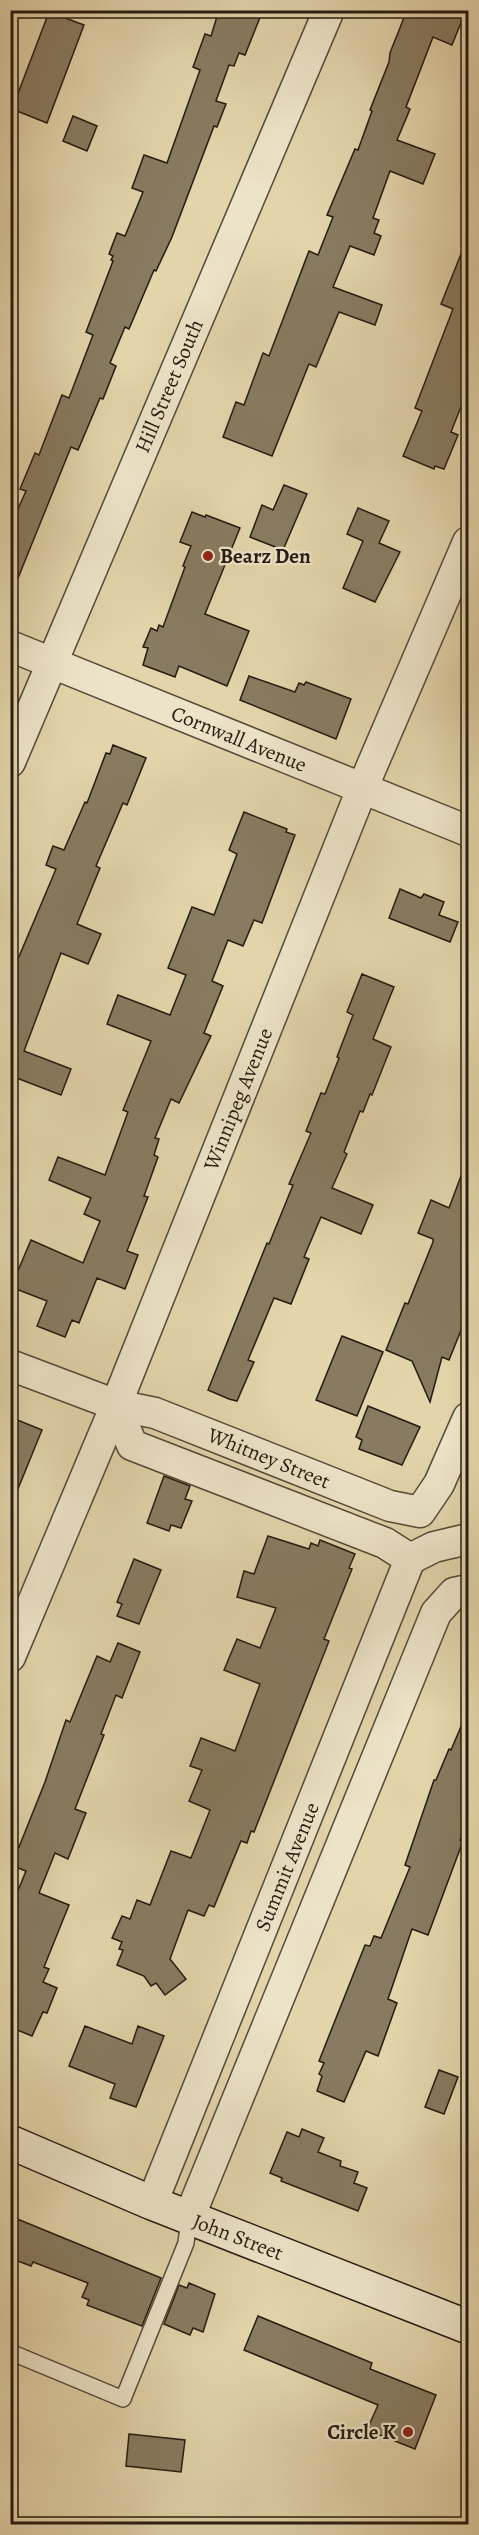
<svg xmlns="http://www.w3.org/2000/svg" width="479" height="2535" font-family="Alegreya,serif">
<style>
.building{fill:#887b61;stroke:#261b11;stroke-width:1.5}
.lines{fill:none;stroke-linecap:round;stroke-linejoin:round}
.lane-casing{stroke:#554937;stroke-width:18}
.street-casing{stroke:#554937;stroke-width:33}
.secondary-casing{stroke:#261b11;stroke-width:36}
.lane{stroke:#ede3c8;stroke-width:15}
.street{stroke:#ede3c8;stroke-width:30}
.secondary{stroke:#ede3c8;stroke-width:33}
.poi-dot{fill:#8f2418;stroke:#ede3c8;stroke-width:2}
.labels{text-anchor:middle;stroke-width:4.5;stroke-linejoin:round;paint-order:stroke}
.street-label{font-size:21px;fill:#261b11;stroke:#ede3c8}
.poi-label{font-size:21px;font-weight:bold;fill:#261b11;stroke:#ede3c8;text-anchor:start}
</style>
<rect width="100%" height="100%" fill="#e3d4aa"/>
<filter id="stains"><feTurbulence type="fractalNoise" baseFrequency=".00333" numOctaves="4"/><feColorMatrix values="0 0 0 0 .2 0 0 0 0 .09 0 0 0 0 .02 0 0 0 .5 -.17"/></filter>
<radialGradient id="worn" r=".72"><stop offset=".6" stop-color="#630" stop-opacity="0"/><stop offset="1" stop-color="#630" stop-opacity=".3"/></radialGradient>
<g class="building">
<path d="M219,10h44l-18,45 -6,-2 -5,13 -5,-1 -13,36 10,3 -9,23 -3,-1 -42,111 -16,34 -2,-1 -25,59 -4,-2 -15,36 6,3 -13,33 -3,-1 -22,52 -7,-3 -61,151v-71l16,-36 -6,-2 15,-36 4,2 23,-60 7,3 24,-63 -7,-3 27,-71 -2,-1 2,-4 -4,-2 8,-21 8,3 18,-44 -11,-4 12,-33 23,8 33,-93 -7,-3 12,-33 6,2z"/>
<path d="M407,10h59l-14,35 -19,-8 -27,70 4,2 -13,31 38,14 -12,30 -33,-13 -17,47 6,2 -5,13 7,3 -7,19 -24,-9 -17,41 49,18 -7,20 -36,-13 -23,55 -7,-3 -37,92 -49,-19 13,-35 8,3 19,-52 6,3 40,-105 9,4 15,-38 -6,-2 28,-66 3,1 14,-39 -2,-1 19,-48 1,-9z"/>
<path d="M49,12l35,13 -37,98 -35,-14z"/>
<path d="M73,116l24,10 -10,25 -24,-10z"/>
<path d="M467,239l1,150 -17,43 7,3 -14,34 -9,-3 -1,3 -31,-13 19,-45 -7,-3 38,-99 -12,-5z"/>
<path d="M284,485l23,9 -24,56 -33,-13 12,-32 11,5z"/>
<path d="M358,508l31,13 -10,22 21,9 -25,50 -32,-14 20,-47 -16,-7z"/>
<path d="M192,512l13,5 1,-2 34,13 -35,86 44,17 -22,55 -48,-20 -4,11 -32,-12 5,-17 -5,-1 8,-19 6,3 2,-6 4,2 22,-60 -2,-1 8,-20 -11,-4z"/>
<path d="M249,676l46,16 4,-9 5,2 2,-3 45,17 -15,40 -96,-39z"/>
<path d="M113,745l33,13 -19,47 -4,-2 -27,63 4,2 -23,56 24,10 -13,30 -27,-11 -37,98 47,18 -10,26 -47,-18 -4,5v-104l46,-109 -10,-4 7,-19 11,4 21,-48 2,1 19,-50 4,1z"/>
<path d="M244,812l43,17 -1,3 9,3 -33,88 -8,-3 -11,26 -15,-6 -16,41 11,5 -19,47 7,3 -32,67 -8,-4 -16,39 4,1 -5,16 4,2 -14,39 4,1 -21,54 11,4 -13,34 -28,-11 -18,45 -7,-3 -7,17 -28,-11 10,-25 -36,-14 20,-47 52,23 17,-42 -16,-7 7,-16 -42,-18 9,-23 47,18 23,-63 -5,-2 28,-69 -44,-17 11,-29 52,20 16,-40 -18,-7 24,-61 22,8 23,-61 -8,-4z"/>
<path d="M400,889l21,9 3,-4 20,8 -5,13 19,7 -8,20 -61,-24z"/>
<path d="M362,974l32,13 -21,52 18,8 -19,48 -2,-1 -7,18 -3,-1 -16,41 3,2 -15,34 41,17 -12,29 -40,-17 -17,40 5,2 -18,45 -17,-6 -26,62 6,2 -17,39 -8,-2 -21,-9 59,-147 2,1 24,-59 -4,-1 22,-51 -5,-2 15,-38 4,1 14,-36 -2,-1 16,-42 -6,-3z"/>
<path d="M467,1160l1,153 -19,47 -7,-3 -12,45 -18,-41 -26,-11 19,-47 3,1 25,-62v-3l-15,-6 13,-33 18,8z"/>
<path d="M342,1336l41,16 -26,64 -41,-16z"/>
<path d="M368,1406l52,21 -18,38 -43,-16 3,-9 -6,-3z"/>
<path d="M10,1417l32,13 -31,76h-1z"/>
<path d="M164,1476l26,10 -5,13 7,2 -11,27 -10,-3 -2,6 -22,-8z"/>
<path d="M268,1536l41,13 2,-6 7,3 2,-6 35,14 -6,14 3,1 -28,70 5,2 -75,191 -3,-1 -4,12 -6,-2 -27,66 -5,-2 -5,11 -16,-6 -18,49 16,20 -21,16 -9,-12 -5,3 -7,-10 -27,-11 6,-15 -4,-1 3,-7 -10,-4 10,-22 8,3 7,-19 13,5 21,-54 20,7 19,-48 -21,-9 13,-31 -12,-4 11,-28 34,13 25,-67 -36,-14 13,-31 23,9 16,-40 -39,-11 7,-26 10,3z"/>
<path d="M134,1559l27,11 -22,54 -22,-8 5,-12 -5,-2z"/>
<path d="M118,1643l22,9 -18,46 -6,-3 -15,39 3,1 -29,74 11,4 -18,46 -13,-6 -16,40 30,12 -25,62 5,2 -6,13 14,6 -10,25 -4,-1 -11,24 -22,-9v-117l16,-39 -16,-6v-9l5,-10 4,1 26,-65 21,-62 4,2 27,-66 13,6z"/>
<path d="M468,1710v102l-6,18 2,1 -4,9 3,1 -35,94 -16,-6 -24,70 9,4 -19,53 -12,-5 -22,51 -27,-11 5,-15 -3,-2 5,-11 -5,-2 46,-116 5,1 4,-10 7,2 29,-71 -5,-2 29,-85h2l13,-31 2,1z"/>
<path d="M85,2026l47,18 6,-18 26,10 -28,71 -26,-9 5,-14 -46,-18z"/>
<path d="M439,2070l19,7 -14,37 -19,-7z"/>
<path d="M302,2129l22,9 -6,14 23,9 -1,5 18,6 -4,11 13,5 -9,23 -77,-30 1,-3 -12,-5 17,-41 12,5z"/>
<path d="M10,2216l151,62 -19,48 -55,-21 2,-5 -7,-3 6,-14 -55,-21 -2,4 -21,-8z"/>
<path d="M189,2283l26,11 -12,38 -10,-4 -3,7 -26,-11 15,-39 8,3z"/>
<path d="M258,2316l114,47 -2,6 66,26 -21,54 -48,-19 11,-25 -134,-55z"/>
<path d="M129,2434l56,6 -4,32 -55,-6z"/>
</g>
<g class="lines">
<defs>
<path id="lane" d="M10,2352l113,47 63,-156 3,-25"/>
<g id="street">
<path d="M10,646l458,185"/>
<path d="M10,762l319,-752"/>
<path d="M10,1365l106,40 39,8 235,93 30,6 19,-28 29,-66"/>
<path d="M116,1405l16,40 253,98 25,16 -258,644"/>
<path d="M410,1559l24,-12 34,-8"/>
<path d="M10,1657l106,-252 246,-616 106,-247"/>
<path d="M189,2218l247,-605 18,-20 14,-3"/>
</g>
<path id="secondary" d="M10,2142l142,61 316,124"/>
</defs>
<use href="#lane" class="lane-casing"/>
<use href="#street" class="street-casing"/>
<use href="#secondary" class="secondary-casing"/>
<use href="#lane" class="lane"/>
<use href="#street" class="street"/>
<use href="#secondary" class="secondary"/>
</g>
<g class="poi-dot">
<circle cx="208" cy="556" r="6"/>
<circle cx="408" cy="2432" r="6"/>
</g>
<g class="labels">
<g class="street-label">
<text transform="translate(169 386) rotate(-67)" y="7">Hill Street South</text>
<text transform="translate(239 739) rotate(22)" y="7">Cornwall Avenue</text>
<text transform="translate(238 1099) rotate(-68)" y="7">Winnipeg Avenue</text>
<text transform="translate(269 1458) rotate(22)" y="7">Whitney Street</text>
<text transform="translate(287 1867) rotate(-68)" y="7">Summit Avenue</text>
<text transform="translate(238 2237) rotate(21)" y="7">John Street</text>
</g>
<g class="poi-label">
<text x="220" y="563">Bearz Den</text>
<text x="396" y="2439" text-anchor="end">Circle K</text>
</g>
</g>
<rect width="479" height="2535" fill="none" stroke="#e3d4aa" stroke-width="36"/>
<rect x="12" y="12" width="455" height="2511" fill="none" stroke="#261b11" stroke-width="3"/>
<rect x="18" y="18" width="443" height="2499" fill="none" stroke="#261b11" stroke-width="1.5"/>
<rect width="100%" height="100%" filter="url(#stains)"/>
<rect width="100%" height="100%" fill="url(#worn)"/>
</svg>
